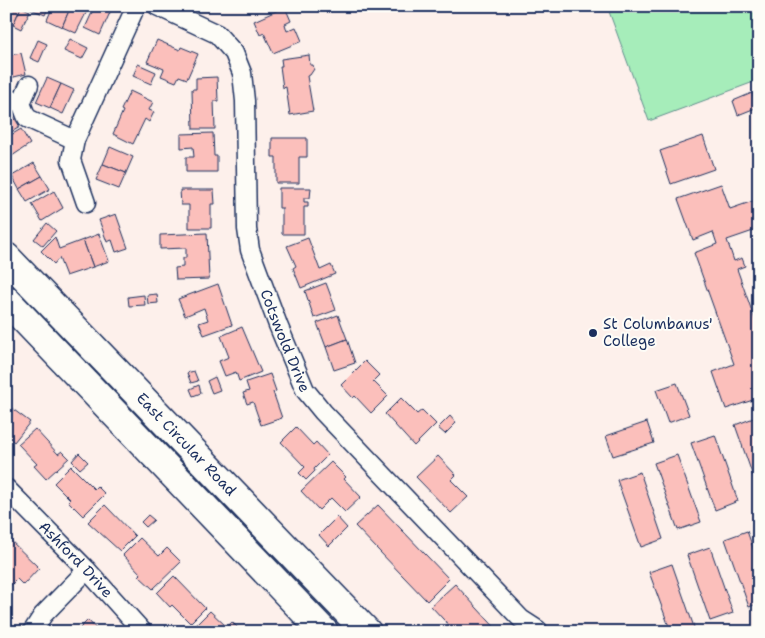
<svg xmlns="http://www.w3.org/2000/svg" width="765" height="638" font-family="'Shantell Sans',sans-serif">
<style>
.green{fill:#a6edba;stroke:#608e8c}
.building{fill:#fbbfbb;stroke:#1b2f5e}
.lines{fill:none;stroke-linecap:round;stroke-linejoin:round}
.minor-casing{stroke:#1b2f5e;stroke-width:21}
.trunk-casing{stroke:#1b2f5e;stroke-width:31}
.minor{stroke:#fdfcf7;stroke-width:18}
.trunk{stroke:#fdfcf7;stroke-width:28}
.poi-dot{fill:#1b2f5e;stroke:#fdfcf7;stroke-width:2}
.labels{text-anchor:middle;stroke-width:4;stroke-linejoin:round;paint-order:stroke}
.poi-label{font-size:15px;fill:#1b2f5e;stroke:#fdfcf7;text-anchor:start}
.street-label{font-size:15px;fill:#1b2f5e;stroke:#fdfcf7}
</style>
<rect width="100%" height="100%" fill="#fdf0eb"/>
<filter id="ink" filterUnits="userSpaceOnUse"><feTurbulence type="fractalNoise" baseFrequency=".02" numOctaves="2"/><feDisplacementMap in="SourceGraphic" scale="10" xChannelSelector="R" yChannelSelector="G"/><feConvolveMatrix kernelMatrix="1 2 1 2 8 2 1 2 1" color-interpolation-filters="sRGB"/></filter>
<g filter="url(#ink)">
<path class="green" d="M607,6h152v74l-110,41z"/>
<g class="building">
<path d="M10,6l11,1 -8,18 -7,-3v-8z"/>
<path d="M30,6h19l-4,9 -16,-7z"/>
<path d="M53,6h18l-9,21 -15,-7z"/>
<path d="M71,6h10l7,3 -12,24 -14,-6z"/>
<path d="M95,6h13l4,2 -12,27 -15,-7z"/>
<path d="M21,7l9,4 -9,18 -8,-4z"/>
<path d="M285,7l6,14 -6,3 2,7 9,-4 6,14 -29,12 -9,-20 -4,2 -6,-14z"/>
<path d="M70,39l18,9 -6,11 -18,-8z"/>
<path d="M38,40l9,4 -8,18 -9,-4z"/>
<path d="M157,40l23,10 1,-3 17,7 -11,25 -8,-3 -3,6 -15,-6 3,-7 -17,-7z"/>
<path d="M21,53l5,21 -20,5v-23z"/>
<path d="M309,55l1,10h3l1,4 -4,6 -3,1 6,35 -23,4 -4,-28 -3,1 -3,-22h2l-1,-7z"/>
<path d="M138,64l18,8 -5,12 -18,-8z"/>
<path d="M217,77l1,24h-4l1,28h-22l-1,-40h4v-11z"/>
<path d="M47,78l14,6 -11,24 -14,-6z"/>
<path d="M61,84l13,6 -11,24 -13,-6z"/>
<path d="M130,91l23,11 -4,8 5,2 -5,10 -4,-3 -12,25 -20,-10 10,-23 -2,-1z"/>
<path d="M752,93l6,14 -20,8 -5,-14z"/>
<path d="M10,110l10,17 -14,8v-23z"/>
<path d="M21,129l9,15 -21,14 -3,-4v-16z"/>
<path d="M213,133l1,23h3v16h-31v-15h8l-1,-10 -12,1v-14z"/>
<path d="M703,136l11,33 -43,15 -11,-33z"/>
<path d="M272,138h35v19h-8v26h-23v-26h-4z"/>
<path d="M110,147l23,10 -7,16 -23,-9z"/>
<path d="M34,163l8,13 -23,13 -7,-13z"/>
<path d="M103,164l23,9 -7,16 -23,-9z"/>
<path d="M42,176l8,13 -23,13 -8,-13z"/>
<path d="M721,184l9,25 29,-10v30l-32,11 7,21 8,-3 3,8 -8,3 22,62v67l-33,11 -13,-37 21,-8 -40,-111 23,-9 -4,-12 -20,8 -15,-41z"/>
<path d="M279,188h32l-1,10h-6v4h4v5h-4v27h-22v-26h-3z"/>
<path d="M180,190h34l1,14h-4v24h-22v-23h-8z"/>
<path d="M54,191l9,17 -21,13 -10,-17z"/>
<path d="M116,214l12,34 -12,4 -4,-12 -5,2 -8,-22z"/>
<path d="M47,223l9,8 -13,15 -9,-7z"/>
<path d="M207,233l2,46 -33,1 -1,-12 8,-1v-9h3v-10l-26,1v-14z"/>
<path d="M99,234l10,27 -16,6 -10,-27z"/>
<path d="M55,237l4,12 24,-9 10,27 -27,9 -7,-18 -5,6 -13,-13z"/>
<path d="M308,238l12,32 11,-5 4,9 -34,14 -8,-20 3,-2 -9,-20z"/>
<path d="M759,274v22l-7,-19z"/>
<path d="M326,283l10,27 -22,8 -9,-27z"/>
<path d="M218,284l14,41 -28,10 -5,-12 9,-3 -4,-12 -19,8 -7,-17z"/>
<path d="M157,294l1,9 -10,1 -1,-9z"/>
<path d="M144,295l1,10 -16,1 -1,-9z"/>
<path d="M338,315l9,24 -21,8 -9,-24z"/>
<path d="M242,327l19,45 -22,9 -3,-9 -11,4 -6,-15 10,-4 -8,-21z"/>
<path d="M347,339l8,24 -21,7 -8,-23z"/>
<path d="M365,361l14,14 -6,6 15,15 -17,17 -16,-17 -2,2 -12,-13z"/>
<path d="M194,371l4,10 -7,2 -4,-10z"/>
<path d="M270,374l6,17 -3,1 9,26 -21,7 -8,-23 -6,2 -4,-11 6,-2 -3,-9z"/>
<path d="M215,377l5,13 -8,3 -5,-12z"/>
<path d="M677,383l12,32 -21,8 -12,-33z"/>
<path d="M199,385l2,8 -8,3 -3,-7z"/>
<path d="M401,398l16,16 5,-4 14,14 -22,22 -29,-32z"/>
<path d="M6,404l24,18 -16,20 -8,-7z"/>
<path d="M450,416l6,7 -11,11 -7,-6z"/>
<path d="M759,416v61l-5,2 -19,-54z"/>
<path d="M647,422l7,21 -41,13 -7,-20z"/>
<path d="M296,427l17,18 3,-3 12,13 -14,14 1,2 -9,9 -7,-7 6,-6 -24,-25z"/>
<path d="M35,429l23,25 4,-3 7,7 -23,21 -12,-13 3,-2 -19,-20z"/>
<path d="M715,435l23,66 -23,9 -24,-67z"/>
<path d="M79,453l9,9 -8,7 -8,-8z"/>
<path d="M677,455l24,67 -23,8 -24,-67z"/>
<path d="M438,456l18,19 -5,5 17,17 -17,16 -35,-36z"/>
<path d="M331,462l15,15 -2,2 17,18 -16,15 -14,-14 -12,12 -18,-19z"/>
<path d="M71,466l23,23 3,-3 8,8 -22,22 -15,-15 2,-2 -16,-16z"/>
<path d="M640,472l23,67 -22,8 -24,-67z"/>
<path d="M105,505l30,31 -15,15 -32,-29z"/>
<path d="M378,505l71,74 -22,22 -72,-75z"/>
<path d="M148,515l6,5 -8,7 -5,-5z"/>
<path d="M337,517l10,11 -18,18 -10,-11z"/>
<path d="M747,531l12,34v38l-10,4 -24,-68z"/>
<path d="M7,537l32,31 -16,17 -6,-6 -11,11v-18l2,-2 -2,-2z"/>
<path d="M140,538l19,18 8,-8 14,14 -28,27 -14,-13 2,-2 -18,-19z"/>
<path d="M710,547l23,66 -23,8 -23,-66z"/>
<path d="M672,564l23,66 -5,2h-19l-22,-60z"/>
<path d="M174,576l31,32 -15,15 -18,-18 -2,2 -13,-14z"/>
<path d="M455,584l44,48h-44l-24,-26z"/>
<path d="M210,611l17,16 5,-5 10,10h-43l-5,-5z"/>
<path d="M88,620l11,12h-23z"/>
</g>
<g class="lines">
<defs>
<g id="minor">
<path id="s1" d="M157,6l60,28 17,19 8,20 3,28 2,128 3,21 28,75 27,65 18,22 198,207 17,11"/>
<path d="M6,98l15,5 6,15 48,22"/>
<path d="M21,103l8,-18"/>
<path d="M86,203l-15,-43 4,-20 61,-134"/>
<path id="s2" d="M6,488l81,82 56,62"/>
<path d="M32,632l11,-17 44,-45"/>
</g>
<g id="trunk">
<path id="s3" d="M6,257l361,375"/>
<path d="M6,300l318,332"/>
</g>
</defs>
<use href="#minor" class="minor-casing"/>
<use href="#trunk" class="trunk-casing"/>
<use href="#minor" class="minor"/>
<use href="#trunk" class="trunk"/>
</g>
</g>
<circle class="poi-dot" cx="593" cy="333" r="5"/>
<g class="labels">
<g class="poi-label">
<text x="603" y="329">St Columbanus'<tspan x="603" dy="17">College</tspan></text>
</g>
<g class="street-label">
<text dy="5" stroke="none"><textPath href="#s1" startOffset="388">Cotswold Drive</textPath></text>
<text dy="5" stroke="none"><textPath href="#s3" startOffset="260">East Circular Road</textPath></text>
<text dy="5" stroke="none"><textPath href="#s2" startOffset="100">Ashford Drive</textPath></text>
</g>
</g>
<rect width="765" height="638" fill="none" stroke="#fdfcf7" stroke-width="25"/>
<rect x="12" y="12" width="740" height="613" fill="none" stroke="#1b2f5e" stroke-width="2" filter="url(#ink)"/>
</svg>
